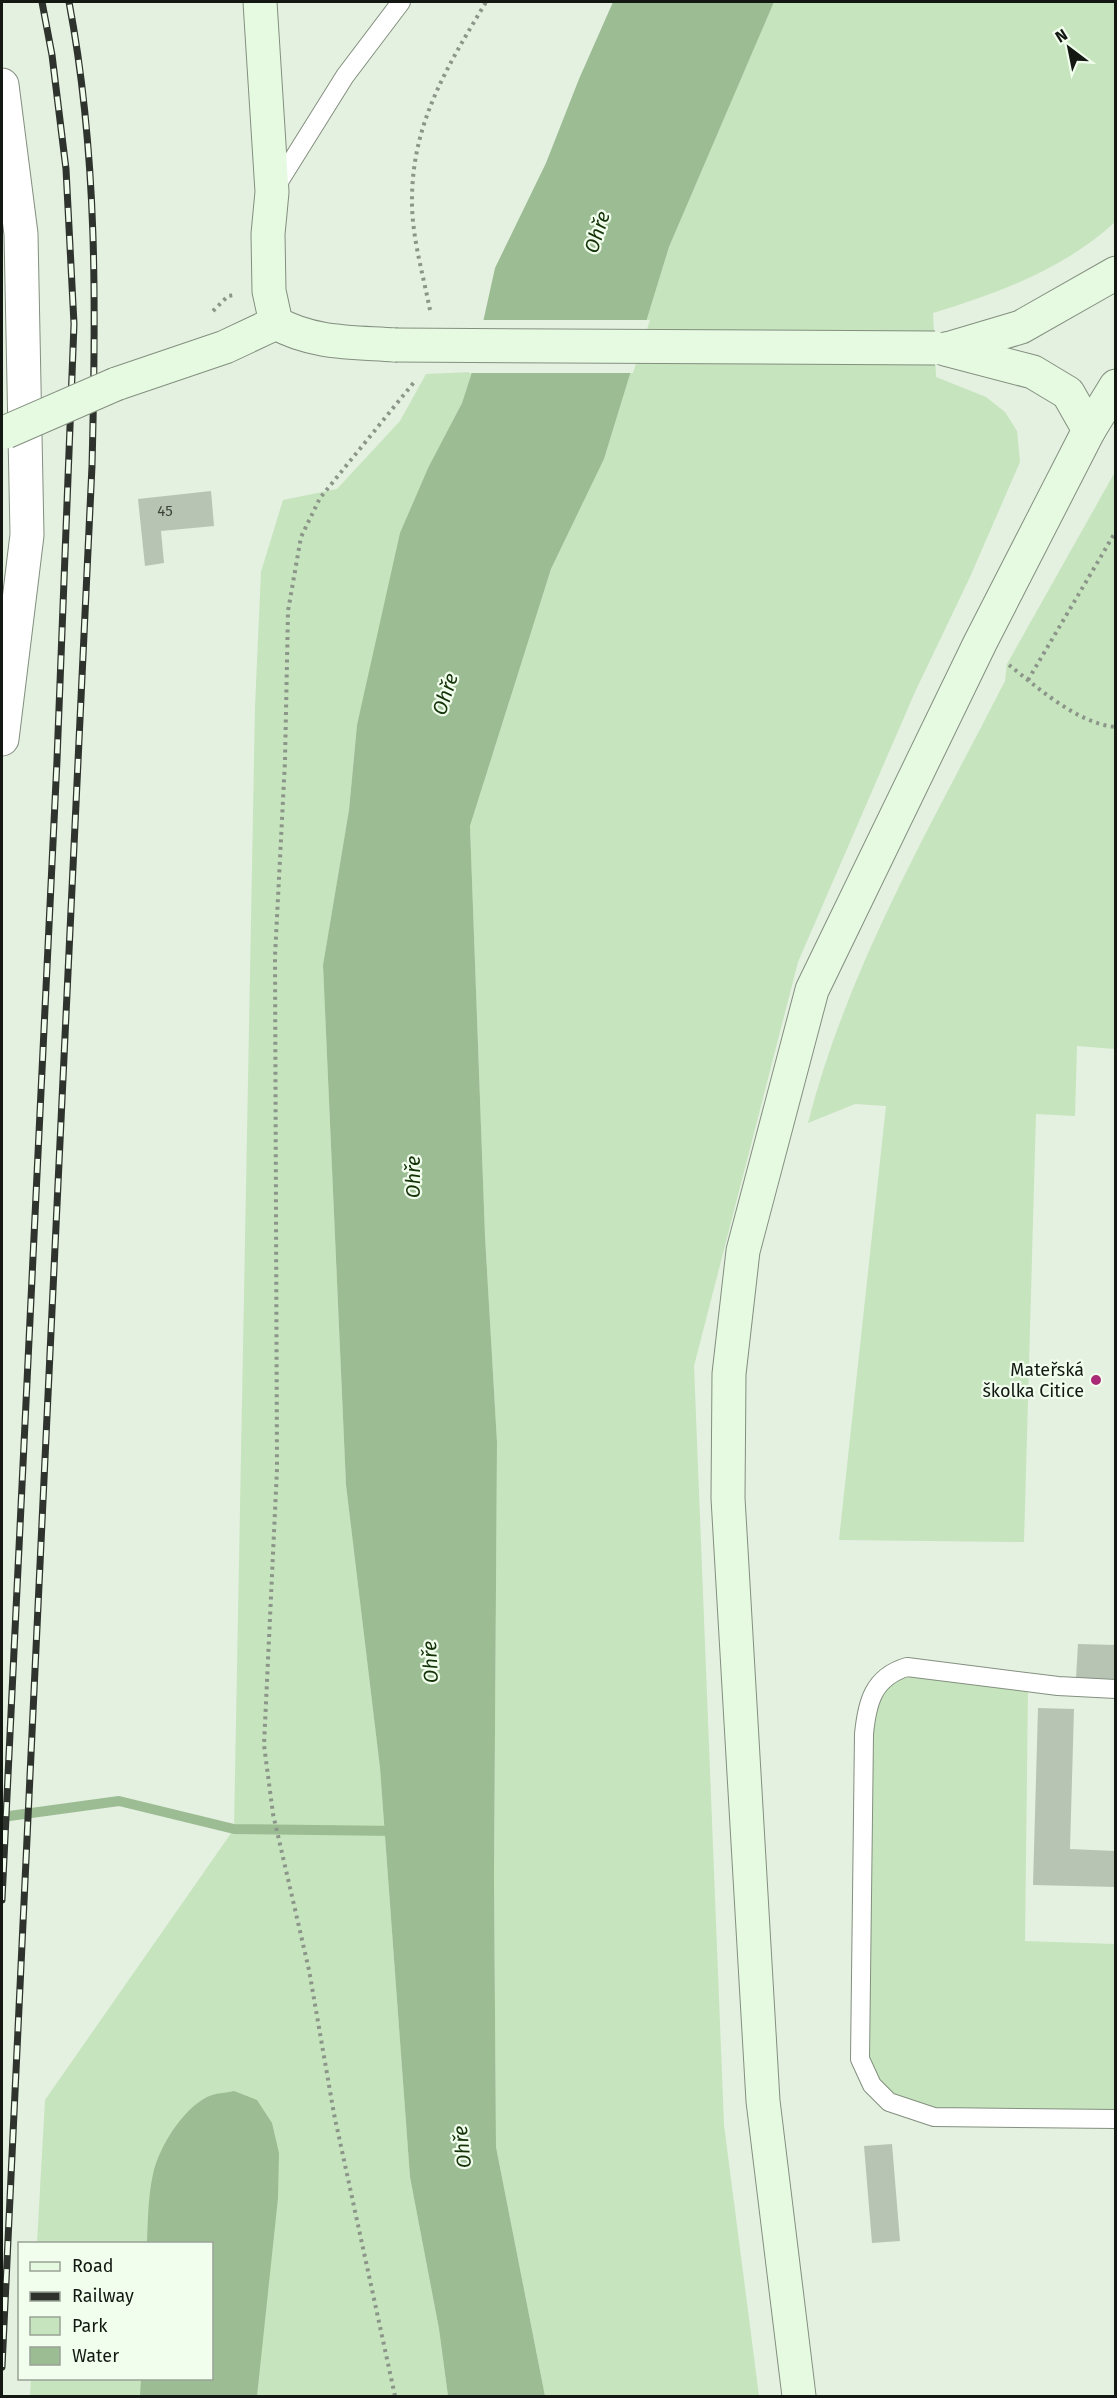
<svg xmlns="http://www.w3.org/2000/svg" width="1117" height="2398" font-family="'Fira Sans',sans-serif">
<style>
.green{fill:#c6e4bd}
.water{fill:#9cbc94}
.pier{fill:#e4f0e0}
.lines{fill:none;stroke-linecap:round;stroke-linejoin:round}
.stream{stroke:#9cbc94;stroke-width:10}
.building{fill:#b7c4b4}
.lane-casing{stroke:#838f7f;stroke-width:20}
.street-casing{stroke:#838f7f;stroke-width:35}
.secondary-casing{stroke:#838f7f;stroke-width:35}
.path{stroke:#8c9589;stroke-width:4;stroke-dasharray:3 4.5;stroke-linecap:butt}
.lane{stroke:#fff;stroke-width:18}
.street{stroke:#fff;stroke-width:33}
.secondary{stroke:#e6f9e1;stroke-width:33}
.rail-casing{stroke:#2e342d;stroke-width:7}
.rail{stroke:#f1feed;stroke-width:4.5;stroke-dasharray:14;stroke-linecap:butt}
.secondary-bridge-casing{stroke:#838f7f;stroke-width:35;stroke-linecap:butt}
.secondary-bridge{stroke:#e6f9e1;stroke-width:33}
.poi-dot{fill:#ab2a77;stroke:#f1feed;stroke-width:2}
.labels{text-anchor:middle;stroke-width:4.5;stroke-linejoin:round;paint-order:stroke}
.number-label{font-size:15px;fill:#3c433a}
.poi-label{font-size:18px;fill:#131812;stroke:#f1feed;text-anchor:end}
.water-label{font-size:20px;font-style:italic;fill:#133208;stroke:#f1feed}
</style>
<rect width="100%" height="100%" fill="#e4f0e0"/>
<g class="green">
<path d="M774,2h341v220c-51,47 -116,71 -182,91l3,64 50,20 19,15 12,19 3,31 -50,115 -55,115 -117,270 -104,404 30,759 35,271h-214l-49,-249 -2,-272 3,-433 -12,-206 -15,-410 81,-257 53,-110 65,-212z"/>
<path d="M472,372l-10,31 -33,63 -72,259 -8,85 -26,155 23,520 34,283 30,409 29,152 9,67h-418l1,-17 181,-1v-134l-175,-1 8,-143 189,-271 21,-1122 6,-135 22,-72 54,-11 63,-68 26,-47z"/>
<path d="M1115,472v577l-38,-3 -2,70 -39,-2 -12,428 -185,-2 47,-434 -31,-2 -47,19c40,-157 124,-299 197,-442l2,-17z"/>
<path d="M924,1674l104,13 -3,254 90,3v167l-184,-2 -37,-13 -15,-15 -11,-22 5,-351c14,-27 22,-29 51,-34z"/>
</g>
<g class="water">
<path d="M613,2h161l-105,245 -65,212 -53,110 -81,257 15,410 12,206 -3,433 2,272 49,249h-97l-9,-67 -29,-152 -30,-409 -34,-283 -23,-520 26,-155 8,-85 43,-192 29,-67 33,-63 10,-31 23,-104 51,-105 33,-84z"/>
<path d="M234,2091l23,9 15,23 7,30 -1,45 -21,198h-117l1,-17 71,-1v-134l-65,-1c1,-22 1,-47 6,-69 6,-27 29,-64 54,-77 8,-4 19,-4 27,-6z"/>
</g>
<path class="pier" d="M481,320h169l-17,53h-164z"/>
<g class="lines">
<path class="stream" d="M2,1817l117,-16 115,28 165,2"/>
</g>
<g class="building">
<path d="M211,491l3,35 -53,5 3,32 -19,3 -7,-67z"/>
<path d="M1078,1644l38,1v34l-40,-1z"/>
<path d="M1038,1708l36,1 -4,140 46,2v36l-83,-2z"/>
<path d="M892,2144l8,97 -28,2 -8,-97z"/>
</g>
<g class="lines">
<defs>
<g id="lane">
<path d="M275,188l70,-112 56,-74"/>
<path d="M1116,1689l-58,-3 -151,-19c-34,10 -40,36 -43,67l-4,325 12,26 17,17 45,15 182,2"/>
</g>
<path id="street" d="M2,85l19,149 6,301 -25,204"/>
<g id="secondary">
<path d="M260,2l12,190 -4,42 1,57 7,32c37,21 78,19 119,22"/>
<path d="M945,349l88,23 35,21 21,37"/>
<path d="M947,349l74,-22 95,-54"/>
<path d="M116,384l109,-37 51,-24"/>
<path d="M799,2396l-36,-295 -35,-603 1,-124 14,-123 69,-261 168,-347 109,-213 27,-44"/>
</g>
</defs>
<use href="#lane" class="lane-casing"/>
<use href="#street" class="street-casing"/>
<use href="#secondary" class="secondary-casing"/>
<g class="path">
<path d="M430,310c-7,-36 -19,-76 -18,-113 1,-77 37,-133 74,-195"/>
<path d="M213,311l15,-15 7,-1"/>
<path d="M1009,665c28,22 69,59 107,62"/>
<path d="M1028,680l88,-149"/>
<path d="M395,2396l-61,-282 -25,-144 -36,-156 -9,-69 13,-276 -2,-513 10,-195 3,-150 13,-74 19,-39 95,-117"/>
</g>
<use href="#lane" class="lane"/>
<use href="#street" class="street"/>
<use href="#secondary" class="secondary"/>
<defs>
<g id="rail">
<path d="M2,1900l55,-1140 17,-436 -8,-155 -14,-114 -10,-53"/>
<path d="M2,2367l90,-1901c4,-155 6,-311 -23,-464"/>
</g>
</defs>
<use href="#rail" class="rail-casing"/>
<use href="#rail" class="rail"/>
<defs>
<g id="secondary-bridge">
<path d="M395,345l540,3"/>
<path d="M6,432l110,-48"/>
</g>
</defs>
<use href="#secondary-bridge" class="secondary-bridge-casing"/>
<use href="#secondary-bridge" class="secondary-bridge"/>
</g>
<circle class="poi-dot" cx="1096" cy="1380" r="6"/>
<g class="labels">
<g class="number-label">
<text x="165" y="516">45</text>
</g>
<g class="poi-label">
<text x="1084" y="1376">Mateřská<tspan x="1084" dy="21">školka Citice</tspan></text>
</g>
<g class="water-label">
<text transform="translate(597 232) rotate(-72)" y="7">Ohře</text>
<text transform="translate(445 694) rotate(-72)" y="7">Ohře</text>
<text transform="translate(413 1177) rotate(-90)" y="7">Ohře</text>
<text transform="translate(430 1662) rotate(-93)" y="7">Ohře</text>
<text transform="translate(462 2147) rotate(-96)" y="7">Ohře</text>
</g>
</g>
<rect width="1117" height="2398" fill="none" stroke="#131812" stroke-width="6"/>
<rect x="18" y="2242" width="195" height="138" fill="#f1feed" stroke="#98a295" stroke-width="1.5"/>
<rect x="30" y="2262" width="30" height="9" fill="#e6f9e1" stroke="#98a295" stroke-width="1.5"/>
<text x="72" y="2272" font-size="18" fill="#131812">Road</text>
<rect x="30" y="2292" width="30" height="9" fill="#2e342d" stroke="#98a295" stroke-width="1.5"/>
<text x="72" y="2302" font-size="18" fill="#131812">Railway</text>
<rect x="30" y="2317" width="30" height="18" fill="#c6e4bd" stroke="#98a295" stroke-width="1.5"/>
<text x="72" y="2332" font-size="18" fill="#131812">Park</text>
<rect x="30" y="2347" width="30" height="18" fill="#9cbc94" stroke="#98a295" stroke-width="1.5"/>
<text x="72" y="2362" font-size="18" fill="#131812">Water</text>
<g transform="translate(1069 48) rotate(328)" stroke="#f1feed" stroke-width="4.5" paint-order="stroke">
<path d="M0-4.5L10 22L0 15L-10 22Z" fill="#131812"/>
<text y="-9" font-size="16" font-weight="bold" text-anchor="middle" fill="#131812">N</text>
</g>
</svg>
